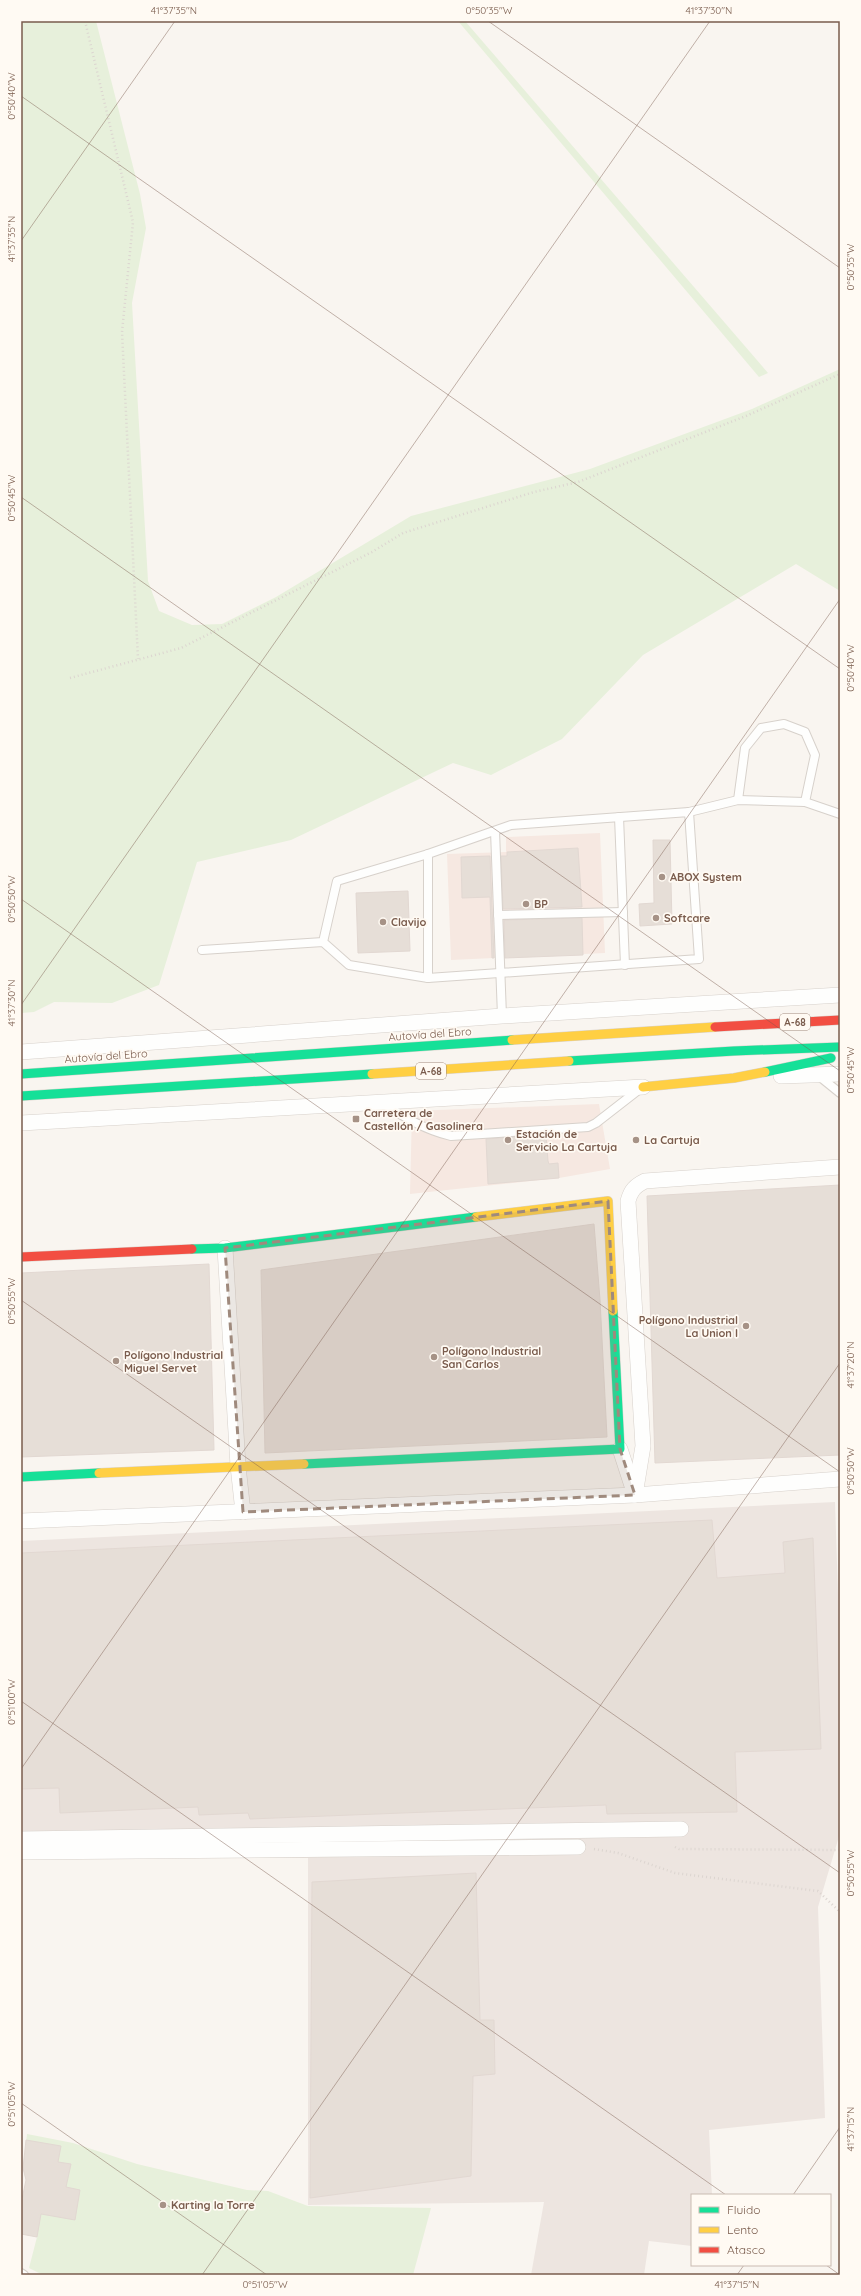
<svg xmlns="http://www.w3.org/2000/svg" width="861" height="2296" font-family="Quicksand,sans-serif">
<style>
.commercial{fill:#f6e8e1}
.industrial{fill:#ede5e0}
.green{fill:#e7f0db}
.building{fill:#e6ded7;stroke:#e2d8d2}
.lines{fill:none;stroke-linecap:round;stroke-linejoin:round}
.lane-casing{stroke:#d7d1cb;stroke-width:10}
.street-casing{stroke:#d7d1cb;stroke-width:16}
.fast-casing{stroke:#d9d2cb;stroke-width:10}
.slow-casing{stroke:#d9d2cb;stroke-width:10}
.jam-casing{stroke:#d9d2cb;stroke-width:10}
.path{stroke:#dcd5d0;stroke-width:2.5;stroke-dasharray:1 3;stroke-linecap:butt}
.lane{stroke:#fefefd;stroke-width:8}
.street{stroke:#fefefd;stroke-width:15}
.fast{stroke:#16e098;stroke-width:9}
.slow{stroke:#ffcf43;stroke-width:9}
.jam{stroke:#f24e42;stroke-width:9}
.marked{fill:#9f8a7d;fill-opacity:0.2;stroke:#9f8a7d;stroke-width:3;stroke-dasharray:8 5;stroke-linejoin:round}
.ticks{fill:none;stroke:#7a5c4d;stroke-width:1;stroke-opacity:0.45}
.poi-dot{fill:#a69286;stroke:#fffaf3;stroke-width:1.5}
.labels{text-anchor:middle;stroke-width:3.5;stroke-linejoin:round;paint-order:stroke}
.shield{fill:#fffaf3;stroke:#a28b7f;stroke-width:1}
.shield-label{font-size:10px;font-weight:bold;fill:#7a5c4d}
.poi-label{font-size:11px;font-weight:bold;fill:#7a5c4d;stroke:#fffaf3;text-anchor:start}
.street-label{font-size:11px;fill:#7a5c4d;stroke:#fffaf3}
.neatline{fill:none;stroke:#7a5c4d;stroke-width:1.5}
.ticks-label{font-size:10px;text-anchor:middle;fill:#7a5c4d}
</style>
<rect width="100%" height="100%" fill="#f9f5f0"/>
<g class="commercial">
<path d="M600,833l5,120 -154,7 -4,-106 59,-2v-15z"/>
<path d="M599,1104l11,65 -51,9 -149,16 2,-83z"/>
</g>
<path class="industrial" d="M835,1502l5,152v179l-22,74 7,211 -116,12 3,65h-20v51l-43,-5 -5,34h-113l13,-73 -236,3v-347h-287v-317z"/>
<g class="green">
<path d="M21,21h75l44,173 6,34 -14,75 16,278 11,30 33,14 30,-1 54,-27 135,-81 179,-47 162,-60 88,-40v222l-44,-27 -153,91 -81,84 -71,36 -38,-12 -162,77 -94,22 -38,123 -47,18 -58,-1 -20,10 -13,1z"/>
<path d="M458,21h7l303,352 -9,4z"/>
<path d="M27,2134l46,9 64,21 110,26 21,1 40,15 123,2 -18,67h-370l-14,-7 8,-31 -15,-3 -1,-5 5,-49 -3,-12z"/>
</g>
<g class="building">
<path d="M653,840h17l2,84 -32,2 -1,-22 15,-1z"/>
<path d="M578,848l4,59 -79,2 -2,-53h6v-4z"/>
<path d="M490,856l4,102h-2l-2,-61 -28,1 -1,-41z"/>
<path d="M408,891l2,60 -52,2 -2,-60z"/>
<path d="M582,918l1,37 -78,3 -1,-38z"/>
<path d="M546,1135l2,26 1,3 9,-1 1,15 -71,6 -2,-45z"/>
<path d="M840,1185v270l-185,8 -8,-267z"/>
<path d="M594,1224l6,76 7,137 -342,16 -4,-183z"/>
<path d="M209,1264l5,186 -193,7v-184z"/>
<path d="M712,1520l5,58 68,-5 -2,-31 30,-4 8,211 -86,3 2,60 -130,2 -1,-9 -356,14 -2,-6 -49,2 -1,-8 -138,6 -1,-25 -38,1v-236z"/>
<path d="M476,1873l4,147h14l1,54 -22,2 -2,100 -161,22 2,-316z"/>
<path d="M26,2140l35,6 -3,16 13,2 -5,23 14,3 -5,30 -34,-6 -4,23 -16,-3v-30l5,-24 -3,-12z"/>
</g>
<g class="lines">
<defs>
<g id="lane">
<path d="M738,800l7,-52 16,-20 23,-4 21,8 10,23 -10,47"/>
<path d="M689,812l49,-12 67,2 35,12"/>
<path d="M619,817l6,148"/>
<path d="M495,831l7,185"/>
<path d="M428,854v124"/>
<path d="M498,915l125,-3"/>
<path d="M202,950l121,-8 26,23 79,13 271,-19 -10,-147 -178,13 -83,29 -91,27 -14,61"/>
<path d="M819,1076l21,17"/>
<path d="M382,1103c22,14 43,27 69,33l137,-9 8,-4 45,-35"/>
<path d="M21,2273l3,2"/>
</g>
<g id="street">
<path d="M21,1052l481,-36 338,-21"/>
<path d="M781,1076l59,-2"/>
<path d="M21,1123l622,-36"/>
<path d="M225,1248l13,218 5,46"/>
<path d="M620,1449l14,43"/>
<path d="M635,1495l8,-49 -15,-245c3,-11 7,-15 17,-20l195,-14"/>
<path d="M21,1521l614,-26 205,-16"/>
<path d="M21,1839l660,-10"/>
<path d="M21,1852l557,-5"/>
</g>
<g id="fast">
<path d="M569,1061l165,-10 106,-4"/>
<path d="M765,1072l66,-14"/>
<path d="M21,1074l491,-34"/>
<path d="M21,1096l351,-22"/>
<path d="M192,1249l33,-1 251,-31"/>
<path d="M304,1464l316,-15 -7,-138"/>
<path d="M21,1477l78,-4"/>
</g>
<g id="slow">
<path d="M512,1040l203,-13"/>
<path d="M372,1074l197,-13"/>
<path d="M643,1087l91,-9 31,-6"/>
<path d="M476,1217l132,-16 5,110"/>
<path d="M99,1473l205,-9"/>
</g>
<g id="jam">
<path d="M715,1027l125,-7"/>
<path d="M21,1257l171,-8"/>
</g>
</defs>
<use href="#lane" class="lane-casing"/>
<use href="#street" class="street-casing"/>
<use href="#fast" class="fast-casing"/>
<use href="#slow" class="slow-casing"/>
<use href="#jam" class="jam-casing"/>
<g class="path">
<path d="M85,21l48,201 -11,110 16,327"/>
<path d="M70,678l111,-30 191,-96 31,-19 131,-41 44,-10 168,-66 94,-42"/>
<path d="M675,1847l4,2 161,1"/>
<path d="M594,1849l24,4 57,20 143,18 22,21"/>
</g>
<use href="#lane" class="lane"/>
<use href="#street" class="street"/>
<use href="#fast" class="fast"/>
<use href="#slow" class="slow"/>
<use href="#jam" class="jam"/>
</g>
<path class="marked" d="M608,1201l12,248 15,46 -392,17 -18,-264z"/>
<path class="ticks" d="M488,21l352,247M21,96l819,573M21,241l154,-220M21,497l819,574M21,899l819,573M21,1005l689,-984M21,1300l819,573M21,1701l705,494M21,1769l819,-1170M21,2103l246,172M793,2195l47,-68M826,2265l14,10M202,2275l638,-912M737,2275l7,-10"/>
<g class="poi-dot">
<circle cx="662" cy="877" r="4"/>
<circle cx="526" cy="904" r="4"/>
<circle cx="656" cy="918" r="4"/>
<circle cx="383" cy="922" r="4"/>
<rect x="352" y="1115" width="8" height="8" rx="2"/>
<circle cx="508" cy="1140" r="4"/>
<circle cx="636" cy="1140" r="4"/>
<circle cx="746" cy="1326" r="4"/>
<circle cx="434" cy="1357" r="4"/>
<circle cx="116" cy="1361" r="4"/>
<circle cx="163" cy="2205" r="4"/>
</g>
<g class="labels">
<g class="shield">
<rect x="780" y="1014" width="30" height="16" rx="3"/>
<rect x="416" y="1063" width="30" height="16" rx="3"/>
</g>
<g class="shield-label">
<text x="795" y="1026">A-68</text>
<text x="431" y="1075">A-68</text>
</g>
<g class="poi-label">
<text x="670" y="881">ABOX System</text>
<text x="534" y="908">BP</text>
<text x="664" y="922">Softcare</text>
<text x="391" y="926">Clavijo</text>
<text x="364" y="1117">Carretera de<tspan x="364" dy="13">Castellón / Gasolinera</tspan></text>
<text x="516" y="1138">Estación de<tspan x="516" dy="13">Servicio La Cartuja</tspan></text>
<text x="644" y="1144">La Cartuja</text>
<text x="738" y="1324" text-anchor="end">Polígono Industrial<tspan x="738" dy="13">La Union I</tspan></text>
<text x="442" y="1355">Polígono Industrial<tspan x="442" dy="13">San Carlos</tspan></text>
<text x="124" y="1359">Polígono Industrial<tspan x="124" dy="13">Miguel Servet</tspan></text>
<text x="171" y="2209">Karting la Torre</text>
</g>
<g class="street-label">
<text transform="translate(430 1034) rotate(-4)" y="4">Autovía del Ebro</text>
<text transform="translate(106 1056) rotate(-4)" y="4">Autovía del Ebro</text>
</g>
</g>
<rect width="861" height="2296" fill="none" stroke="#fffaf3" stroke-width="44"/>
<rect x="691" y="2194" width="140" height="72" fill="#fffaf3" stroke="#cabbb1"/>
<rect x="699" y="2207" width="20" height="6" fill="#16e098" stroke="#cabbb1"/>
<text x="727" y="2214" font-size="12" fill="#7a5c4d">Fluido</text>
<rect x="699" y="2227" width="20" height="6" fill="#ffcf43" stroke="#cabbb1"/>
<text x="727" y="2234" font-size="12" fill="#7a5c4d">Lento</text>
<rect x="699" y="2247" width="20" height="6" fill="#f24e42" stroke="#cabbb1"/>
<text x="727" y="2254" font-size="12" fill="#7a5c4d">Atasco</text>
<rect x="22" y="22" width="817" height="2252" class="neatline"/>
<g class="ticks-label">
<text x="174" y="14">41°37'35"N</text>
<text x="489" y="14">0°50'35"W</text>
<text x="709" y="14">41°37'30"N</text>
<text transform="translate(11 96) rotate(-90)" y="4">0°50'40"W</text>
<text transform="translate(11 239) rotate(-90)" y="4">41°37'35"N</text>
<text transform="translate(850 267) rotate(-90)" y="4">0°50'35"W</text>
<text transform="translate(11 498) rotate(-90)" y="4">0°50'45"W</text>
<text transform="translate(850 668) rotate(-90)" y="4">0°50'40"W</text>
<text transform="translate(11 899) rotate(-90)" y="4">0°50'50"W</text>
<text transform="translate(11 1003) rotate(-90)" y="4">41°37'30"N</text>
<text transform="translate(850 1070) rotate(-90)" y="4">0°50'45"W</text>
<text transform="translate(11 1301) rotate(-90)" y="4">0°50'55"W</text>
<text transform="translate(850 1365) rotate(-90)" y="4">41°37'20"N</text>
<text transform="translate(850 1471) rotate(-90)" y="4">0°50'50"W</text>
<text transform="translate(11 1702) rotate(-90)" y="4">0°51'00"W</text>
<text transform="translate(850 1873) rotate(-90)" y="4">0°50'55"W</text>
<text transform="translate(11 2104) rotate(-90)" y="4">0°51'05"W</text>
<text transform="translate(850 2129) rotate(-90)" y="4">41°37'15"N</text>
<text x="265" y="2288">0°51'05"W</text>
<text x="737" y="2288">41°37'15"N</text>
</g>
</svg>
